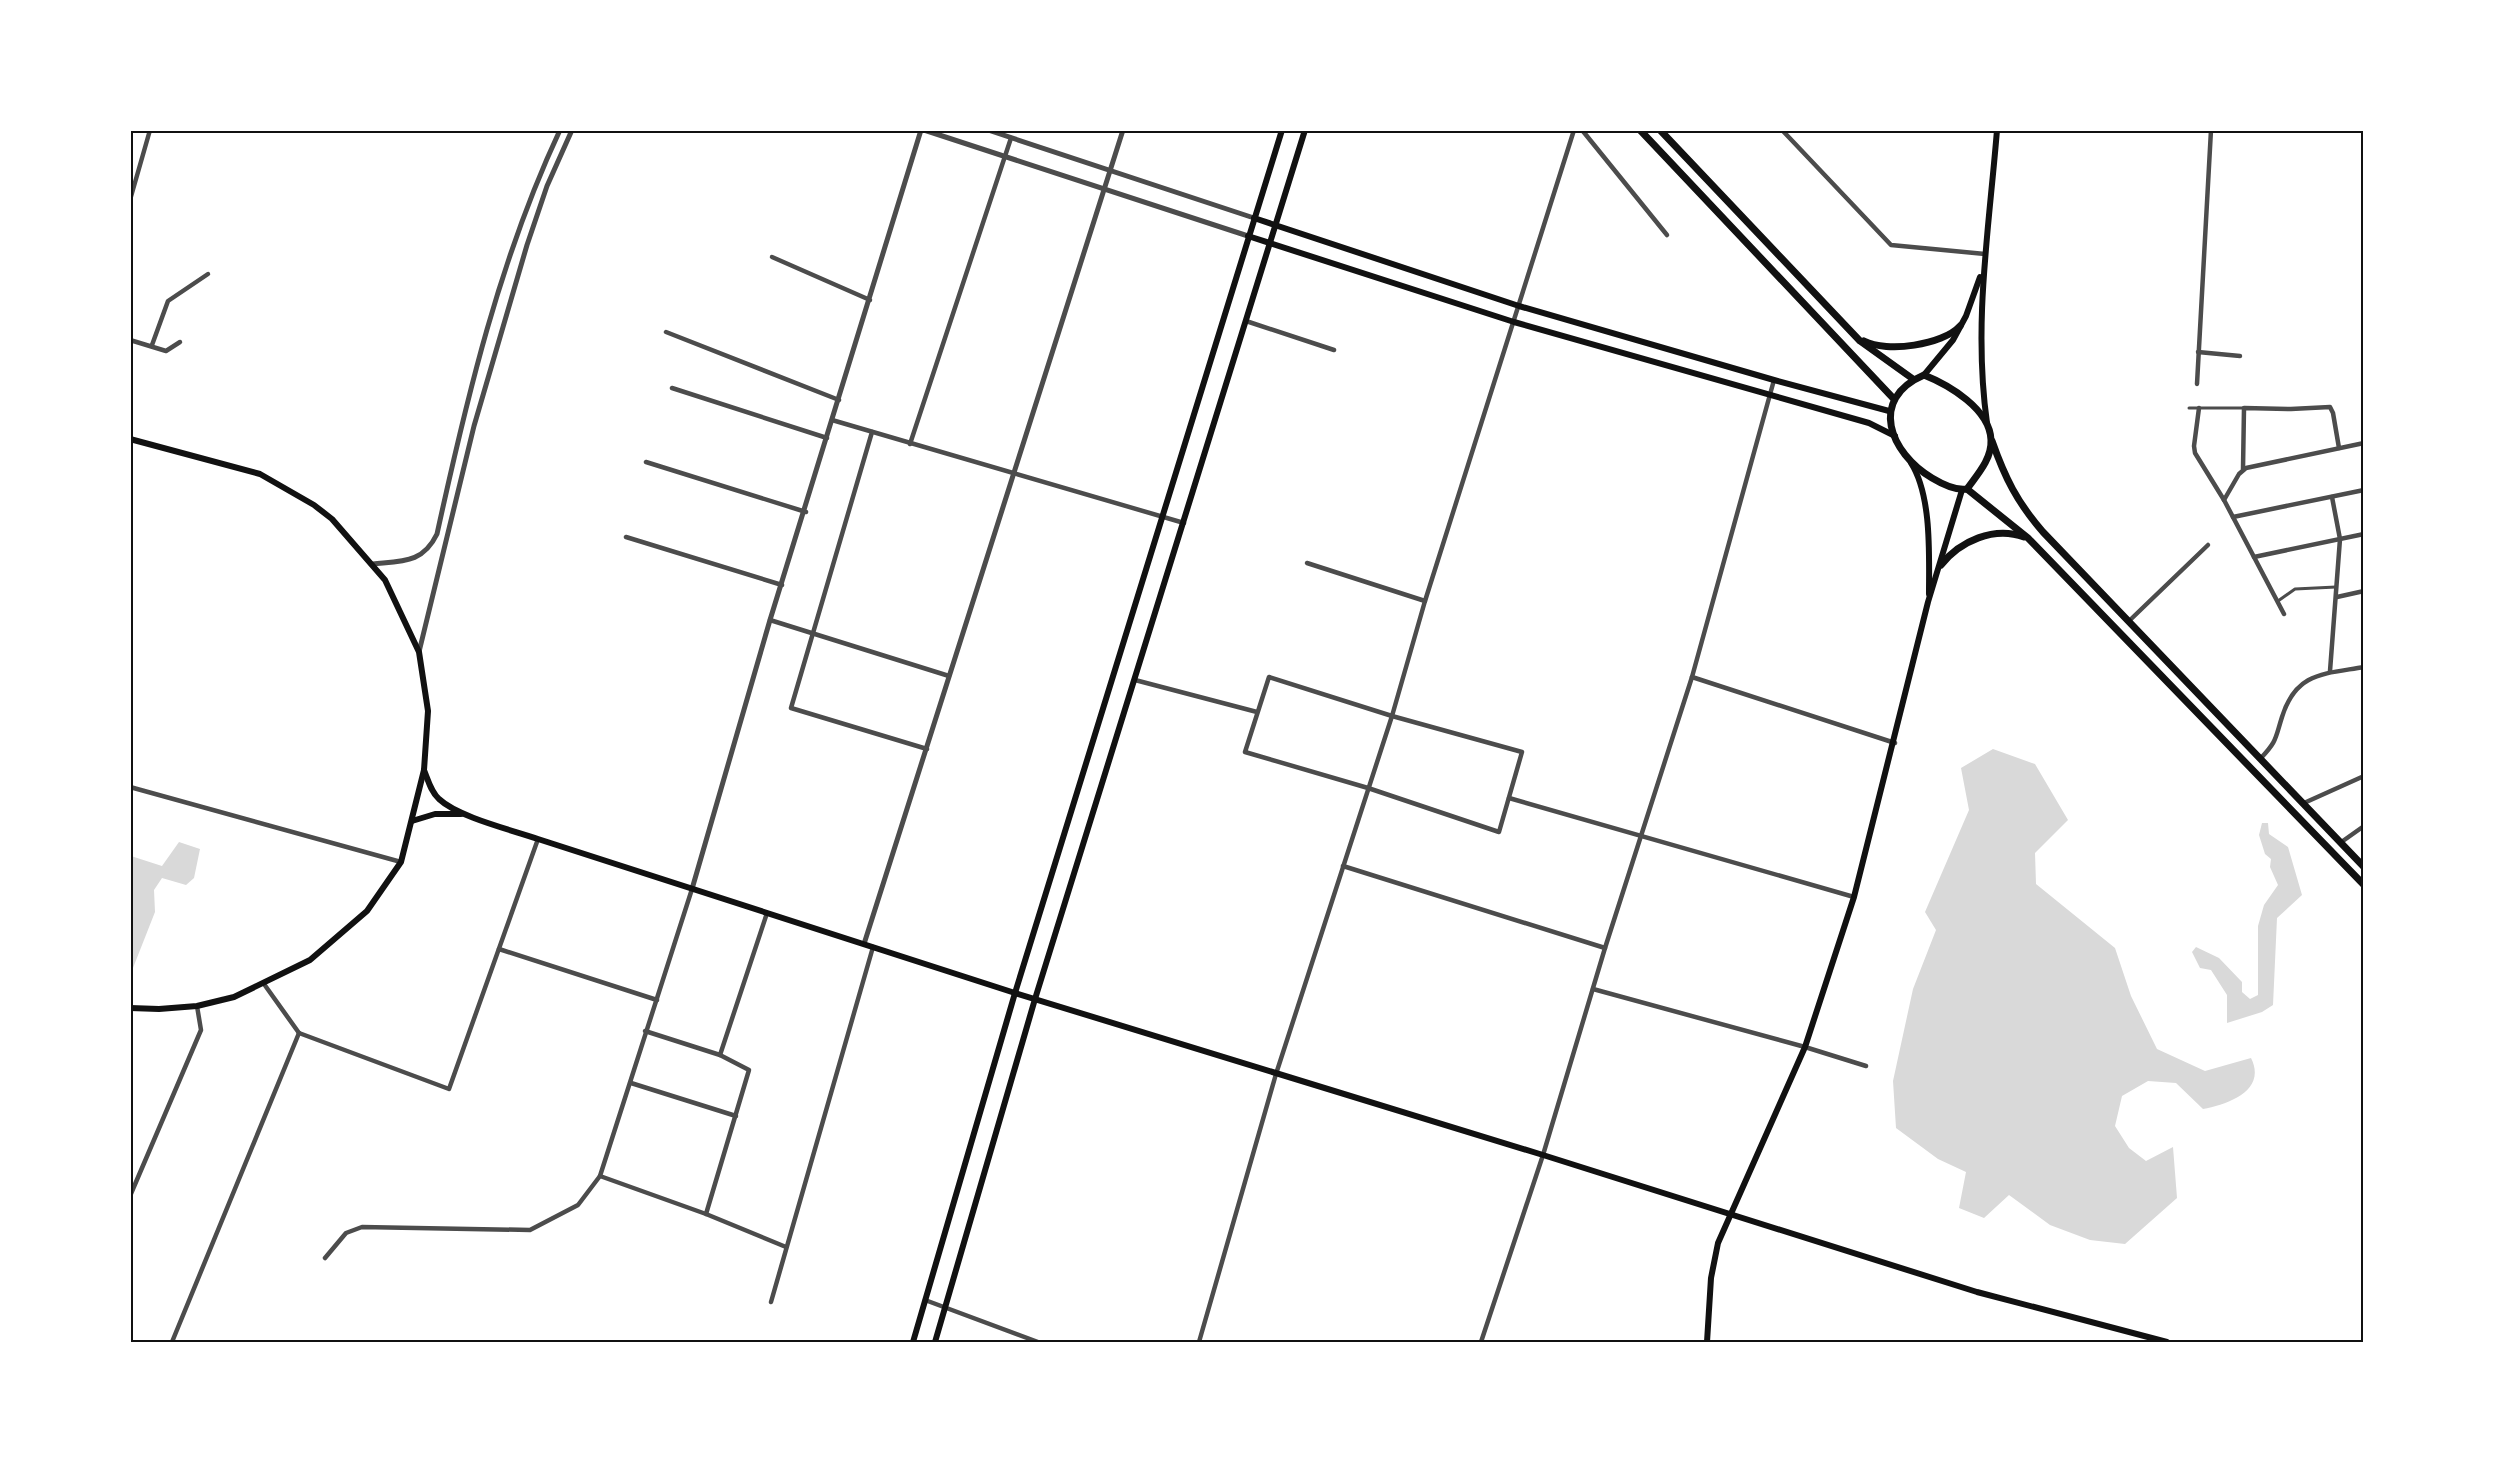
<svg xmlns="http://www.w3.org/2000/svg" width="2494" height="1473" font-family="Poppins,sans-serif">
<style>
.water{fill:#d9d9d9}
.lines{fill:none;stroke-linecap:round;stroke-linejoin:round}
.pedestrian{stroke:#4c4c4c;stroke-width:3}
.minor{stroke:#4c4c4c;stroke-width:4.5}
.tertiary{stroke:#4c4c4c;stroke-width:5}
.secondary{stroke:#111;stroke-width:6}
.primary{stroke:#111;stroke-width:7}
.neatline{fill:none;stroke:#111;stroke-width:2}
</style>
<rect width="100%" height="100%" fill="#fff"/>
<g class="water">
<path d="M1993,749l42,15 33,56 -33,33 1,31 79,64 16,48 26,53 48,22 46,-13c16,32 -22,46 -48,51l-27,-26 -28,-2 -26,15 -7,30 14,22 17,13 27,-14 4,51 -52,46 -35,-4 -40,-15 -41,-30 -25,23 -25,-10 7,-36 -28,-13 -42,-31 -3,-47 20,-92 23,-59 -11,-18 44,-102 -8,-42z"/>
<path d="M2262,823h6l1,11 19,13 14,48 -25,23 -4,87 -11,7 -35,11v-28l-16,-25 -11,-2 -8,-16 4,-5 23,11 23,24v10l8,7 8,-4v-69l6,-21 14,-20 -8,-18 1,-8 -6,-5 -6,-19z"/>
<path d="M179,842l21,7 -6,29 -8,7 -24,-7 -8,12 1,22 -24,61v-117l31,10z"/>
</g>
<g class="lines">
<g class="pedestrian">
<path d="M2189,408h55"/>
<path d="M2278,601l17,-12 41,-2"/>
</g>
<g class="minor">
<path d="M1582,130l85,105"/>
<path d="M1782,130l109,115 94,9"/>
<path d="M130,200l20,-70"/>
<path d="M772,257l98,43"/>
<path d="M1246,321l88,29"/>
<path d="M666,332l173,68"/>
<path d="M130,340l36,11 14,-9"/>
<path d="M152,345l16,-44 40,-27"/>
<path d="M2198,352l42,4"/>
<path d="M2197,384l14,-254"/>
<path d="M672,388l155,50"/>
<path d="M2199,408l-5,38 1,7 29,47 60,114"/>
<path d="M832,420l352,103"/>
<path d="M872,432l-81,276 136,41"/>
<path d="M910,444l101,-306"/>
<path d="M646,462l160,50"/>
<path d="M2243,469l1,-61 47,1 39,-2 3,6 6,35"/>
<path d="M2224,500l15,-26 7,-6 118,-25"/>
<path d="M2233,517l131,-27"/>
<path d="M626,537l156,48"/>
<path d="M2254,557l110,-23"/>
<path d="M1307,563l118,38"/>
<path d="M2337,597l27,-6"/>
<path d="M770,620l179,56"/>
<path d="M2129,621l79,-76"/>
<path d="M2330,671l10,-132 -8,-42"/>
<path d="M1269,677l123,39 130,36 -23,80 -131,-44 -123,-36z"/>
<path d="M1692,677l203,66"/>
<path d="M1135,680l122,32"/>
<path d="M2261,758c16,-17 14,-19 21,-41 14,-45 42,-43 82,-50"/>
<path d="M130,787l271,75"/>
<path d="M1509,798l345,99"/>
<path d="M2304,803l60,-27"/>
<path d="M2340,843l24,-17"/>
<path d="M1343,866l262,82"/>
<path d="M499,949l158,51"/>
<path d="M264,984l35,49"/>
<path d="M1593,989l212,58 61,19"/>
<path d="M645,1031l75,24 29,15 -43,144"/>
<path d="M299,1033l150,56 89,-250"/>
<path d="M720,1055l47,-142"/>
<path d="M631,1083l105,33"/>
<path d="M600,1176l106,38 80,33"/>
<path d="M130,1196l71,-166 -4,-24"/>
<path d="M325,1258l21,-25 16,-6 168,3 48,-25 22,-29 92,-287"/>
<path d="M925,1300l113,42"/>
<path d="M771,1302l102,-355"/>
<path d="M172,1342l127,-309"/>
<path d="M1199,1342l77,-268 116,-358 33,-115 149,-471"/>
<path d="M1481,1342l62,-187 62,-207 87,-271 82,-297"/>
</g>
<g class="tertiary">
<path d="M924,130l324,106"/>
<path d="M988,130l266,88"/>
<path d="M373,564c30,-3 50,-1 64,-30 30,-137 63,-276 123,-404"/>
<path d="M419,652l55,-226 53,-181 20,-59 25,-56"/>
<path d="M692,889l78,-269 151,-490"/>
<path d="M864,944l259,-814"/>
</g>
<g class="secondary">
<path d="M1254,218l265,88 255,74 115,31"/>
<path d="M1248,236l266,86 355,101 26,13"/>
<path d="M1924,375l29,-35 13,-24 14,-39"/>
<path d="M1987,423c-14,-99 2,-194 10,-293"/>
<path d="M130,439l130,35 54,31 18,14 53,61 34,72 9,59 -4,59 -23,92 -34,49 -57,49 -76,37 -37,9 -38,3 -29,-1"/>
<path d="M1911,463c21,33 18,93 18,131"/>
<path d="M424,770c4,10 7,22 15,29 19,18 73,31 99,40l477,154 528,162 434,137 190,50"/>
<path d="M412,821l23,-7h26"/>
<path d="M913,1342l102,-349 267,-863"/>
<path d="M935,1342l100,-343 270,-869"/>
<path d="M1707,1342l4,-64 7,-35 87,-196 49,-150 74,-295 34,-112"/>
</g>
<g class="primary">
<path d="M1640,130l253,268"/>
<path d="M1660,130l200,211 53,38"/>
<path d="M1864,341c23,12 79,4 96,-15"/>
<path d="M1924,375c25,10 66,34 67,65 1,19 -14,35 -24,49 -12,2 -25,-5 -35,-11 -42,-25 -64,-79 -8,-103z"/>
<path d="M1992,441c13,37 25,61 51,91l321,335"/>
<path d="M1967,489l61,49 336,347"/>
<path d="M1941,565c19,-24 53,-39 83,-28"/>
</g>
</g>
<rect width="2494" height="1473" fill="none" stroke="#ffffff" stroke-width="264"/>
<rect x="132" y="132" width="2230" height="1209" class="neatline"/>
</svg>
